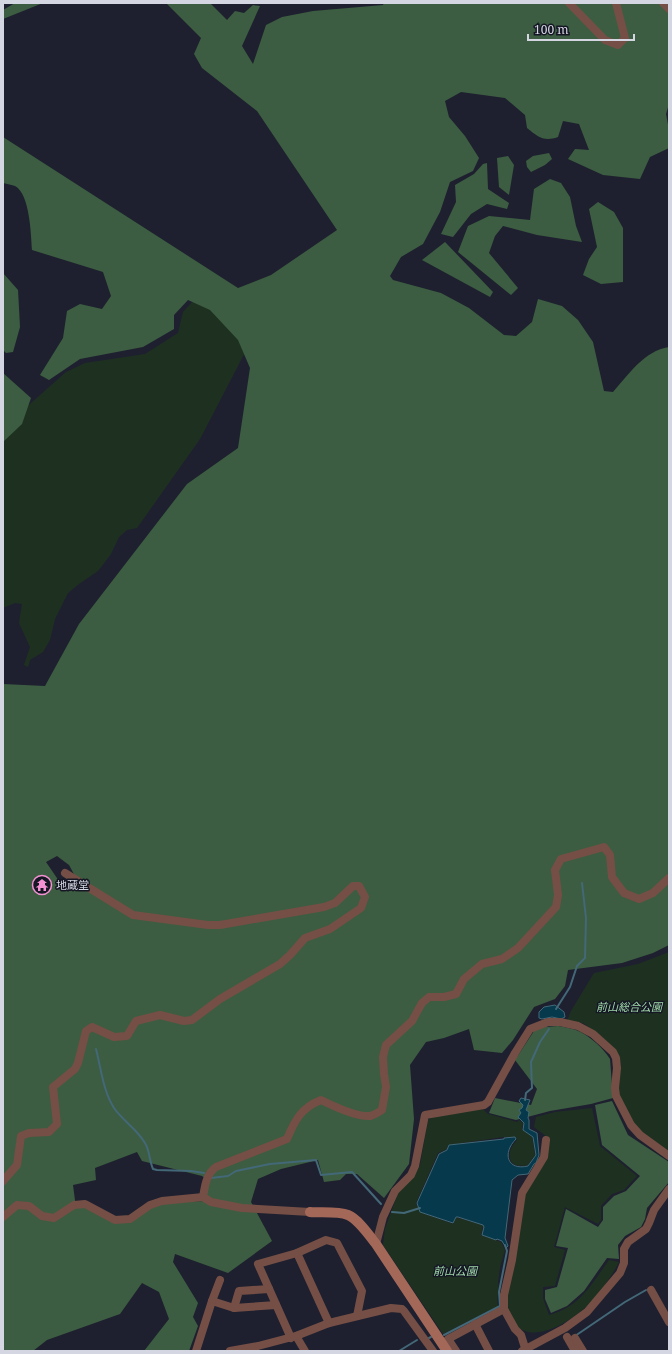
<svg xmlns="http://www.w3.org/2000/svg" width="672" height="1354" font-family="'Noto Serif','Noto Sans JP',serif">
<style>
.green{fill:#1e3121}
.forest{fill:#3c5d41;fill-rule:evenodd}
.water{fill:#05394b;stroke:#436878}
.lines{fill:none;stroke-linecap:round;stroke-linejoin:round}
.stream{stroke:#436878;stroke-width:2}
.street{stroke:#754f46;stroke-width:8}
.secondary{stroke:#a46859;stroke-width:10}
.labels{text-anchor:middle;stroke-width:3;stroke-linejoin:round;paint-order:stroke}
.poi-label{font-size:11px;fill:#d4d6e1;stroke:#151725;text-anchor:start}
.park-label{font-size:11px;font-style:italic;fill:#a0d9a8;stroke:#151725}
</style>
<rect width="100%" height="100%" fill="#1e202f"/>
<g class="green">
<path d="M210,300l42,39 -52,100 -63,89 -10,2 -8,7 -8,17 -13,17 -19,13 -11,9 -13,26 -5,21 -7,12 -13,8 -2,7 -4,-2 6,-18 -11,-24 3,-19 -7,-1 -12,5v-180l63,-56 19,-9 60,-9 33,-21 5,-21 10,-11z"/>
<path d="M669,952v200l-27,-20 -10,-10 -14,-28 -1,-8 4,-22 -2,-8 -18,-20 -18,-13 -16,-2 4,-10 23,-38 44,-9z"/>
<path d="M592,1108l8,38 37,30 -13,14 -12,4 -11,12v14l-3,4 -33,-17 -11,40 11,3 -10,36 -12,1v11l6,17c32,-9 42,-30 60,-55l10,2c-8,15 -18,30 -30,42 -28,27 -78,50 -82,-6l19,-107 22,-34 -1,-20 -13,-10 2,-10 19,-5z"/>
<path d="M483,1109l5,5 29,8 2,-2 4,3 -1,6 10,8 3,18 -7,10c-21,5 -23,-13 -11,-25l-1,-3h-13l-55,8 -1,4 -9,4 -22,50 4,9 33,12 3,-6h2l25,7 -2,10 20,7 4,8 -5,17 -2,16c2,7 -2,14 0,23l-55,28 -60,-89 2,-16 13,-36 17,-19 5,-9 8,-45 5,-3z"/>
</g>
<g class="forest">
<path d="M15,3h28l-40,16v-9z"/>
<path d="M166,3h44l17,17 8,-9 9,2 9,-8 7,1 -18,40 11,18 13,-39 16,-8 31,-6 70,-6 1,-2h285v101l-3,10 3,16v18l-19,9 -10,22 -37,-4 -35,-16 7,-10 14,1 -10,-26 -16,-3 -5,16c-14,5 -20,0 -31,-9l-2,-13 -20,-17 -44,-6 -16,9 4,16 16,19 14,22 -6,13 -23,11 -10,30 -17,32 -22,13 -11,19 3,4 48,13 28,15 35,27 12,1 16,-14 6,-23 24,7 16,14 15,22 11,49 9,1c16,-18 31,-41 56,-45v598l-16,8 -31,10 -54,7 -3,16 -10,13 -21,8 -21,33 -11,13 -28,-3 -5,-21 -25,9 -18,4 -16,23 4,54 -5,45 -25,34 -27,-24h-11l-6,6 -16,2 -6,-22 -37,9 -23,10 -7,23 21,39 -44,32 -53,-19 -2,8 25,41 -5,14 5,9 -9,25h-45l25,-32 -10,-27 -17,-9 -22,31 -73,26 -14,11h-30v-667l42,2 34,-62 108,-140 51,-36 12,-80 -12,-28 -28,-30 -22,-10 -14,15v14l-31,18 -63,12 -31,21 -9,-5 23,-37 4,-27 13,-7 22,5 9,-13 -8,-24 -71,-22c-1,-15 -2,-56 -17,-64 -3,-1 -8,-2 -12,-3v-46l235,151 33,-13 66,-45 -80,-119 -55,-43 -8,-14 7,-16zM57,856l12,9 6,11 -1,7 -15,-2 -13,-19zM137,1152l5,9 60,15 7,5 -4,20 -43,2 -49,19 -28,-14h-9l-3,-23 23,-5 -1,-12z"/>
<path d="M549,153l3,6 -7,6 -14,7 -4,-5 -1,-6 7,-5z"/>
<path d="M508,156l6,9 -5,30 -10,-8 -2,-29z"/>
<path d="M487,163l1,26 21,14 -2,6 -20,-5 -16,10 -18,23 -12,-3 15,-32 -1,-17 19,-11 9,-10z"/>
<path d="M550,179l11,4 9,14 6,29 6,16 -45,-7 -34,-9 -8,10 -6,17 29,35 -7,7 -53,-43 10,-26 21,-10 41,4 4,-31z"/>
<path d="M598,202l16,10 9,16v54l-22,2 -18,-9 6,-16 8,-12 -8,-38z"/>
<path d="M445,242l48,50 -3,5 -68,-37z"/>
<path d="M3,273l15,17 2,37 -7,25 -7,1 -3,-3z"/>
<path d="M3,373l28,25 -9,26 -19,18z"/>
<path d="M558,1026c6,1 12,2 18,4 13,5 27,18 34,29l3,39 -22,6 -41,7 -34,9 -27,-7 6,-15 36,7 6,-16 -22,-29 19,-29 11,-4z"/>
<path d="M612,1101l16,34 41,27v20l-22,26 -2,11 -4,8 -16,9 -7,9 1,14 -12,-1 -23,33 -17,15 -16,7 -6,-14v-9l12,-3 11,-39 -12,-2 10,-37 32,18 5,-7v-13l11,-11 12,-5 14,-15 -38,-31 -7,-40z"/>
</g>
<g class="water">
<path d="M555,1005l9,7 1,5 -4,2 -9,-2 -10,2 -3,-1v-6l5,-5z"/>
<path d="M521,1098l9,2 -4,10 3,2 -1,6 1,2v9l8,4 2,22 -3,8 -2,1 -6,10 -10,1 -6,5 -7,58 3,8 -2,2 -4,-7 -5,-2 -1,1 -14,-5 2,-8 -1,-2 -25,-8h-2l-3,6 -33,-11 -3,-9 22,-49 8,-4 2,-5 55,-6v-1l11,-1 1,2c-14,14 -9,32 12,27l8,-11 -3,-18 -10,-7 1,-7 -6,-6 3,-4 -2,-3 3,-2 1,-3 -4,-4z"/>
</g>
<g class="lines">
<g class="stream">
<path d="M556,1009l14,-22 7,-21 8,-8 1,-40 -4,-35"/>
<path d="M96,1049c5,19 7,42 18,59 9,13 23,21 31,35 5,8 4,17 8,26l4,1 34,1 13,2"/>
<path d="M525,1100l1,-7 6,-5 -1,-26 9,-20 9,-13"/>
<path d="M211,1178l17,-2 8,-5 34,-7 46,-4 5,15 31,-3 29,32"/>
<path d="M392,1212l12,1 16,-5"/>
<path d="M444,1335l56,-29 -1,-14 8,-41 -2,-6"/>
<path d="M575,1336l50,-34 21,-12"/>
<path d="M429,1338l2,-1"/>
<path d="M399,1351l18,-11"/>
</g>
<g class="street">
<path d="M569,3l36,37 13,5 7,-7 -9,-35"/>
<path d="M663,3l6,6"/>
<path d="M3,1181l14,-16 4,-29 8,-3 20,-1 8,-8 -4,-37 22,-18 3,-6 8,-32 6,-4 22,10 13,-1 9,-15 24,-6 24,6 8,-1 28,-21 60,-35 10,-9 15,-17 25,-9 31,-21 4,-11 -6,-11h-6l-18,17 -11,4 -104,18h-12l-75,-10 -68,-42"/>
<path d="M310,1212l-68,-4 -31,-6 -8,-5c2,-11 3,-23 13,-30l71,-28c8,-19 14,-31 34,-39 12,6 35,17 49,16 4,-1 9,-4 12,-6l4,-23 -2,-13 -1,-17 3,-12 26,-24 10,-18 7,-6h15l12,-3 8,-15 18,-15 20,-5 16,-11 38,-41 2,-12 -3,-25 6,-11 43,-12 6,8 2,22 12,16 15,6 14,-6 16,-15"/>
<path d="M3,1217l14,-12 12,1 13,10 12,2 20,-13 11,-1 30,16 15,-1 20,-14 12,-4 41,-4"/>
<path d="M376,1244l7,-27 12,-26 16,-16 4,-9 10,-51 59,-10 4,-3 27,-49 15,-24 18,-7h12l18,4 15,8 20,18 3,6 1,10 -2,20 1,8 15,29 9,10 29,21"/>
<path d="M297,1253l32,70"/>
<path d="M651,1290l18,32"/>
<path d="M212,1301l22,7 42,-3"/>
<path d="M234,1308l5,-17 30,-2"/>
<path d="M475,1324l14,27"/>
<path d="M296,1336l9,15"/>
<path d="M567,1337l8,14"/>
<path d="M291,1338l-33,-74 39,-11 29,-13 11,3 25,48 -5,25"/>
<path d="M575,1338l8,13"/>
<path d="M196,1351l16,-50 8,-21"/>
<path d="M230,1351l28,-5 38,-10 33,-13 62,-15 11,1 2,2 29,40"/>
<path d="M456,1351l-8,-12 56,-30"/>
<path d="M522,1351l43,-23 22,-16 33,-39 4,-10v-14l4,-7 18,-13 3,-6 5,-13 15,-21"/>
<path d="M526,1351l-5,-16 -6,-6 -11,-20v-14l8,-35 10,-67 22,-36 2,-17"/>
</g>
<path class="secondary" d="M310,1212c10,1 28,-1 38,3 10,4 21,20 28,29l71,107"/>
</g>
<defs>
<symbol id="temple-ring" viewBox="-11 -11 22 22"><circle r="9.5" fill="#151725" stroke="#f591d2" stroke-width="1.5"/><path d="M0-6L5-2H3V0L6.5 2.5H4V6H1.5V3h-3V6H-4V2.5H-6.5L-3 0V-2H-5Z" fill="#f591d2"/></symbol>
</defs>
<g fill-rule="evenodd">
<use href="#temple-ring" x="31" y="874" width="22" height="22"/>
</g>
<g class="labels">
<g class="poi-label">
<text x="56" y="889">地蔵堂</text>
</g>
<g class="park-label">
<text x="629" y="1011">前山総合公園</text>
<text x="455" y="1275">前山公園</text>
</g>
</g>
<rect width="672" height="1354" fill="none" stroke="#d4d6e1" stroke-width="8"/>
<path d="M528 34v6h106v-6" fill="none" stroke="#d4d6e1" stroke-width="2"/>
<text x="534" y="34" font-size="12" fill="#d4d6e1" stroke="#151725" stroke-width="3" paint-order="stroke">100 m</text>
</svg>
